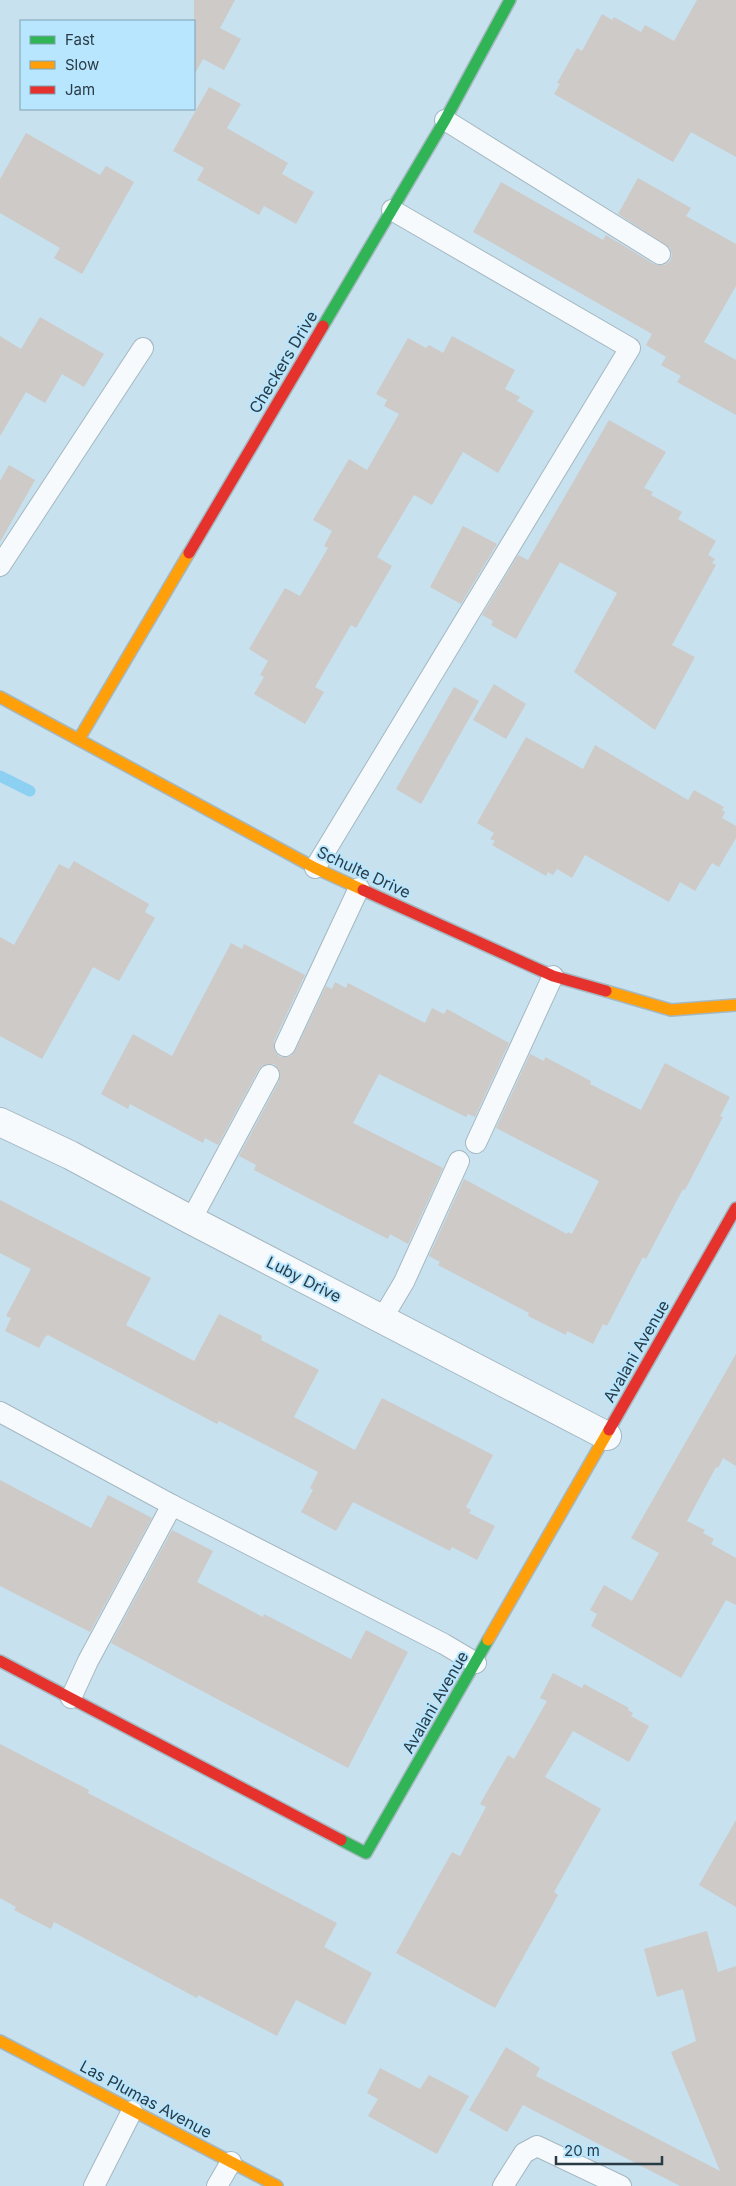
<svg xmlns="http://www.w3.org/2000/svg" width="736" height="2186" font-family="Inter,sans-serif">
<style>
.lines{fill:none;stroke-linecap:round;stroke-linejoin:round}
.stream{stroke:#8cd0f2;stroke-width:11}
.building{fill:#cdcac8}
.lane-casing{stroke:#a4b8c2;stroke-width:22}
.street-casing{stroke:#a4b8c2;stroke-width:30}
.fast-casing{stroke:#a4b8c2;stroke-width:14}
.slow-casing{stroke:#a4b8c2;stroke-width:14}
.jam-casing{stroke:#a4b8c2;stroke-width:14}
.lane{stroke:#f7fafc;stroke-width:20}
.street{stroke:#f7fafc;stroke-width:28}
.fast{stroke:#30b455;stroke-width:11}
.slow{stroke:#ff9f0a;stroke-width:11}
.jam{stroke:#e5322d;stroke-width:11}
.labels{text-anchor:middle;stroke-width:4;stroke-linejoin:round;paint-order:stroke}
.street-label{font-size:16px;fill:#293b45;stroke:#b8e6fe}
</style>
<rect width="100%" height="100%" fill="#c8e1ee"/>
<g class="lines">
<path class="stream" d="M0,776l30,15"/>
</g>
<g class="building">
<path d="M194,0h41l-15,28 21,11 -17,31 -21,-11 -9,16z"/>
<path d="M697,0h39v157l-45,-25 -18,30 -119,-68 6,-10 -3,-1 20,-35 5,3 20,-37 10,6 2,-3 27,15 4,-7 29,16z"/>
<path d="M209,87l32,17 -14,24 61,35 -6,11 32,18 -18,32 -32,-18 -5,9 -62,-35 7,-12 -31,-17z"/>
<path d="M26,133l74,42 6,-9 28,16 -52,92 -28,-16 6,-10 -60,-35v-34z"/>
<path d="M638,178l53,30 -5,8 50,28v42l-32,56 32,18v55l-59,-33 4,-6 -20,-11 5,-8 -20,-12 6,-11 -179,-102 28,-50 102,58 3,-5 48,29 11,1 5,-4 2,-6 -2,-7 -52,-34z"/>
<path d="M40,317l64,37 -20,33 -22,-13 -17,29 -19,-11 -26,44v-100l21,13z"/>
<path d="M452,336l63,34 -10,19 15,8 -3,4 17,10 -36,62 -35,-21 -31,53 -18,-10 -37,62 15,9 -36,62 -5,-3 -36,62 9,5 -19,32 -51,-30 10,-17 -4,-2 8,-14 -19,-12 36,-61 15,8 28,-48 -4,-2 8,-15 -19,-11 36,-61 18,11 32,-56 -15,-8 3,-6 -11,-6 32,-56 18,10 3,-3 14,8z"/>
<path d="M609,420l57,32 -22,36 9,4 -2,3 31,17 -4,7 38,22 -8,14 7,4 -3,4 4,2 -44,80 23,12 -40,73 -81,-58 43,-79 -57,-31 -44,77 -25,-14 2,-4 -11,-6 36,-60 10,5z"/>
<path d="M9,465l26,15 -35,62v-61z"/>
<path d="M463,526l34,18 -36,60 -31,-17z"/>
<path d="M494,684l32,20 -20,35 -33,-19z"/>
<path d="M454,687l25,14 -58,103 -25,-15z"/>
<path d="M526,737l57,32 12,-24 93,55 6,-10 30,17 -2,3 3,2 -3,6 14,8v12l-17,29 -7,-4 -17,28 -15,-9 -11,20 -84,-47 -13,23 -15,-9 -4,6 -5,-3 -2,4 -54,-31 3,-4 -5,-2 4,-6 -17,-10z"/>
<path d="M74,861l75,43 -4,8 10,6 -36,63 -26,-14 -51,92 -42,-23v-99l14,8 45,-81 10,5z"/>
<path d="M231,943l11,6 2,-5 61,31 -31,66 1,11 5,5 11,-1 4,-5 31,-65 6,3 3,-7 11,6 2,-5 77,40 7,-15 12,6 3,-5 62,34 -34,74 -7,-3 -2,3 -87,-43 -26,49 90,45 -35,76 -18,-10 -2,5 -47,-24 -87,-45 2,-5 -17,-9 40,-75v-12l-5,-5 -11,1 -4,4 -41,76 -13,-7 -2,5 -73,-39 -2,5 -27,-15 32,-60 39,22z"/>
<path d="M530,1054l14,7 1,-4 46,24 -1,3 51,26 24,-47 65,34 -10,19 3,1 -38,73 -2,-1 -37,70 -3,-2 -36,69 -4,-2 -10,20 -26,-13 -1,4 -38,-19 1,-3 -91,-48 2,-3 -11,-6 35,-77 103,55 1,-2 4,2 27,-53 -103,-53z"/>
<path d="M0,1200l151,78 -25,47 68,36 25,-47 43,22 -1,4 58,30 -25,47 61,33 27,-52 111,57 -27,52 5,3 -2,3 26,13 -18,34 -25,-13 -2,4 -97,-49 -17,29 -35,-19 12,-22 -3,-2 8,-16 -99,-51 -2,3 -169,-89 -3,2 -6,11 -34,-17 6,-13 -5,-2 25,-47 -31,-16z"/>
<path d="M736,1354v112l-13,-8 -5,10 -2,-1 -29,54 18,9 -2,3 11,6 -3,5 25,14v47l-10,-5 -45,78 -90,-52 6,-12 -7,-4 14,-25 28,16 27,-48 -28,-15z"/>
<path d="M0,1480l91,48 17,-33 44,23 -62,114 -90,-46z"/>
<path d="M172,1530l41,21 -16,31 66,35 1,-3 87,45 15,-29 42,22 -60,116 -237,-125z"/>
<path d="M553,1673l29,15 2,-4 45,24 -1,2 5,3 -2,3 18,10 -20,36 -56,-31 -28,46 56,32 -47,83 4,3 -63,113 -99,-55 56,-101 8,4 26,-49 -6,-3 28,-49 6,4 33,-58 -7,-3z"/>
<path d="M0,1744l89,46 -1,3 249,130 -13,24 48,26 -27,52 -49,-25 -19,36 -79,-41 -1,3 -143,-76 -3,7 -37,-19 2,-3 -16,-9z"/>
<path d="M736,1820v87l-37,-22z"/>
<path d="M707,1931l11,41 18,-6v220h-56l-157,-81 -16,27 -38,-22 37,-63 34,21 -4,8 184,95 -49,-119 25,-11 -13,-52 -26,8 -13,-48z"/>
<path d="M380,2068l40,21 9,-14 40,21 -32,58 -69,-38 10,-17 -11,-6z"/>
</g>
<g class="lines">
<defs>
<g id="lane">
<path d="M445,120l215,134"/>
<path d="M0,566l143,-218"/>
<path d="M315,868l315,-520 -238,-138"/>
<path d="M285,1046l74,-158"/>
<path d="M476,1143l77,-167"/>
<path d="M191,1220l78,-145"/>
<path d="M382,1319l22,-37 55,-121"/>
<path d="M0,1412l172,93 272,139 32,19"/>
<path d="M71,1698l17,-37 84,-156"/>
<path d="M94,2186l38,-75"/>
<path d="M217,2186l14,-24"/>
<path d="M503,2186l21,-33 13,-7 84,40"/>
</g>
<path id="street" d="M0,1122l70,33 121,65 416,216"/>
<g id="fast">
<path d="M323,326l122,-206 65,-120"/>
<path d="M341,1840l25,13 122,-213"/>
</g>
<g id="slow">
<path d="M0,697l315,171 48,22"/>
<path d="M79,739l110,-186"/>
<path d="M606,991l65,19 65,-5"/>
<path d="M488,1640l121,-210"/>
<path d="M0,2041l277,145"/>
</g>
<g id="jam">
<path d="M189,553l134,-227"/>
<path d="M363,890l190,86 53,15"/>
<path d="M609,1430l127,-222"/>
<path d="M0,1661l341,179"/>
</g>
</defs>
<use href="#lane" class="lane-casing"/>
<use href="#street" class="street-casing"/>
<use href="#fast" class="fast-casing"/>
<use href="#slow" class="slow-casing"/>
<use href="#jam" class="jam-casing"/>
<use href="#lane" class="lane"/>
<use href="#street" class="street"/>
<use href="#fast" class="fast"/>
<use href="#slow" class="slow"/>
<use href="#jam" class="jam"/>
</g>
<g class="labels">
<g class="street-label">
<text transform="translate(283 362) rotate(-59)" y="6">Checkers Drive</text>
<text transform="translate(364 872) rotate(25)" y="6">Schulte Drive</text>
<text transform="translate(304 1279) rotate(27)" y="6">Luby Drive</text>
<text transform="translate(636 1351) rotate(-60)" y="6">Avalani Avenue</text>
<text transform="translate(435 1702) rotate(-60)" y="6">Avalani Avenue</text>
<text transform="translate(146 2099) rotate(28)" y="6">Las Plumas Avenue</text>
</g>
</g>
<rect x="20" y="20" width="175" height="90" fill="#b8e6fe" stroke="#7fa2b4"/>
<rect x="30" y="36" width="25" height="8" fill="#30b455" stroke="#7fa2b4"/>
<text x="65" y="45" font-size="15" fill="#293b45">Fast</text>
<rect x="30" y="61" width="25" height="8" fill="#ff9f0a" stroke="#7fa2b4"/>
<text x="65" y="70" font-size="15" fill="#293b45">Slow</text>
<rect x="30" y="86" width="25" height="8" fill="#e5322d" stroke="#7fa2b4"/>
<text x="65" y="95" font-size="15" fill="#293b45">Jam</text>
<path d="M556 2156v8h106v-8" fill="none" stroke="#293b45" stroke-width="2.5"/>
<text x="564" y="2156" font-size="15" fill="#293b45" stroke="#b8e6fe" stroke-width="4" paint-order="stroke">20 m</text>
</svg>
